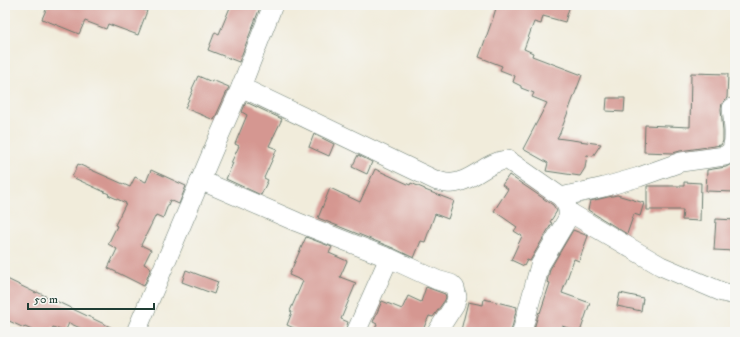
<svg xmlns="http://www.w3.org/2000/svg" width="740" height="337" font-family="'IM FELL DW Pica',serif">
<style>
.building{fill:#d59791}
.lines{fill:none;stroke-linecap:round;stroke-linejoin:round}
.minor-casing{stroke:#687a6e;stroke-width:20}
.minor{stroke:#fff;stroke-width:19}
</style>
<rect width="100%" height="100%" fill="#f6f6f2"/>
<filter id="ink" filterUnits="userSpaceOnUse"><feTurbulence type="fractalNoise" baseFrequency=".025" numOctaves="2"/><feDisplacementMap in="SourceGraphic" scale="8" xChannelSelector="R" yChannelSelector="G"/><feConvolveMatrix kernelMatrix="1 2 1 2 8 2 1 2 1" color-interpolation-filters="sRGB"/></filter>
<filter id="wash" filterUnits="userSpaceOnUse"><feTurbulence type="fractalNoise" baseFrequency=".012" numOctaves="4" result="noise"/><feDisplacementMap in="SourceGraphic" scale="16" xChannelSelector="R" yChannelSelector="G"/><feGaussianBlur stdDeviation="0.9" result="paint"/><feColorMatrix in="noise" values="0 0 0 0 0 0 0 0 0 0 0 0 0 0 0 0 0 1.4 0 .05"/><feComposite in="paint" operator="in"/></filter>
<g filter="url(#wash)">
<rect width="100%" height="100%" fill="#f1ecdb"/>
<g id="blocks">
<g class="building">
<path d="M48,5h81l18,6 -9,24 -30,-11 -2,5 -21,-8 -6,13 -37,-15z"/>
<path d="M231,5h30l-22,57 -31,-12 7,-18 4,2z"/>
<path d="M497,5h73l-5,17 -22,-6 -2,8 -7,-2 -10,27 9,4 -1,3 50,19 -22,58 -3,5 44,6 -8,12 -6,-1 -2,13 -5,8 -34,-5 2,-8 -25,-14 24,-46 -15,-6 2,-4 -13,-5v-2l-8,-4 2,-6 -15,-6 2,-4 -23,-9 14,-39z"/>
<path d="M691,73l37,1 -1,24 -5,5 -1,6 2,22v10l-2,4 -41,6 -7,2 -29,-1 1,-27 45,2z"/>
<path d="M198,76l14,6v-2l17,7 -15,33 -29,-12 8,-18 -1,-1z"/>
<path d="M607,98h18l-1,14 -18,-1z"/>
<path d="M246,102l36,17 -13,27 8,3 -13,29 4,2 -7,15 -35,-16 7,-16h-2l8,-17 -4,-2 12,-29 -5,-3z"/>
<path d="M314,134l20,10 -5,12 -20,-9z"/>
<path d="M358,155l14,7 -5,12 -15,-7z"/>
<path d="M735,162v30l-29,-1 1,-21 19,-3z"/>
<path d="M78,164l52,23 5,-10 11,5 5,-12 35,16 -7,18 -9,-4 -7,18 -7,-3 -15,30 10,5 -7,14 7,4 -7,18 -36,-18 9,-19 -9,-5 9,-18 -2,-1 11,-22 -18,-8 1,-1 -37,-17z"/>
<path d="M375,169l35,16 1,-2 14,6v1l29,11 -6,18 -13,-5 -10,28 -4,-1 -7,17 -21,-10 -75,-30 12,-30 30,14z"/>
<path d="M509,175l44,30 4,6 -7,11 2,1 -22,38 -3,-1 -3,6 -13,-6 11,-24 -8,-5 3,-4 -23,-16 14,-22 -6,-4z"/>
<path d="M684,182l17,1 -1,38 -18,-1 1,-10h-36v-24h37z"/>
<path d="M617,195l27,8 -4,13 -6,-2 -7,20 -39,-24 2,-9z"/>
<path d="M716,219l19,1v31l-21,-1z"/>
<path d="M573,230l15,6 -9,25 -5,-2 -12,34 28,10 -10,29 -18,-6v6h-29l6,-20 1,1 10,-30 -3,-1 3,-13z"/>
<path d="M306,237l26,10 -3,6 18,8 -7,16 16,6 -15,36 7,3 -3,10h-42l-16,-7 5,-13 -2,-1 13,-30 -14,-6z"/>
<path d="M186,270l32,12 -4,12 -32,-12z"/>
<path d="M5,278l31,15 1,-1 84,40h-32l-20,-9 -4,9 -12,-5 -2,5h-15l-11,-5 -1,1 -19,-9z"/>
<path d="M426,287l19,7 1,3 -1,3 -12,17 -4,-1 -7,16h-48l3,-8 -4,-2 9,-21 20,8 6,-13 13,6z"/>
<path d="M620,293l23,5 -2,13 -24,-5z"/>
<path d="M484,299l33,8 -6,25h-41l-9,-2 7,-28 15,3z"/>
</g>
</g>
</g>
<g filter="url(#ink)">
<use href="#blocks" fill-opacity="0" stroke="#687a6e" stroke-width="1"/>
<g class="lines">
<defs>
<g id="minor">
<path d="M241,87l196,94c3,0 6,2 10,2 14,2 28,-9 40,-16 7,-4 13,-7 21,-7l53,37c6,7 8,12 7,21l-28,47 -18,67"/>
<path d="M200,180l97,42 92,36 48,22 14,4 4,4 2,9 -2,7 -18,28"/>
<path d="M561,197l43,-10 35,-10 42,-15 44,-6c0,0 5,-4 5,-4 7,-9 3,-33 2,-44"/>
<path d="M569,212l92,54 61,26 13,3"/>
<path d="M136,332l81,-191 24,-54 32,-82"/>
<path d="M356,332l33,-74"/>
</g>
</defs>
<use href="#minor" class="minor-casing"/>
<use href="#minor" class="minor"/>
</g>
</g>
<rect width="740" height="337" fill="none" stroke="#f6f6f2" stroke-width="20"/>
<path d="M28 303v6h126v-6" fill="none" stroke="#1f3d34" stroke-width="2"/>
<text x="34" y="303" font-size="12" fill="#1f3d34" stroke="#f6f6f2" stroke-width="3" paint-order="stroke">50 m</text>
</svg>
